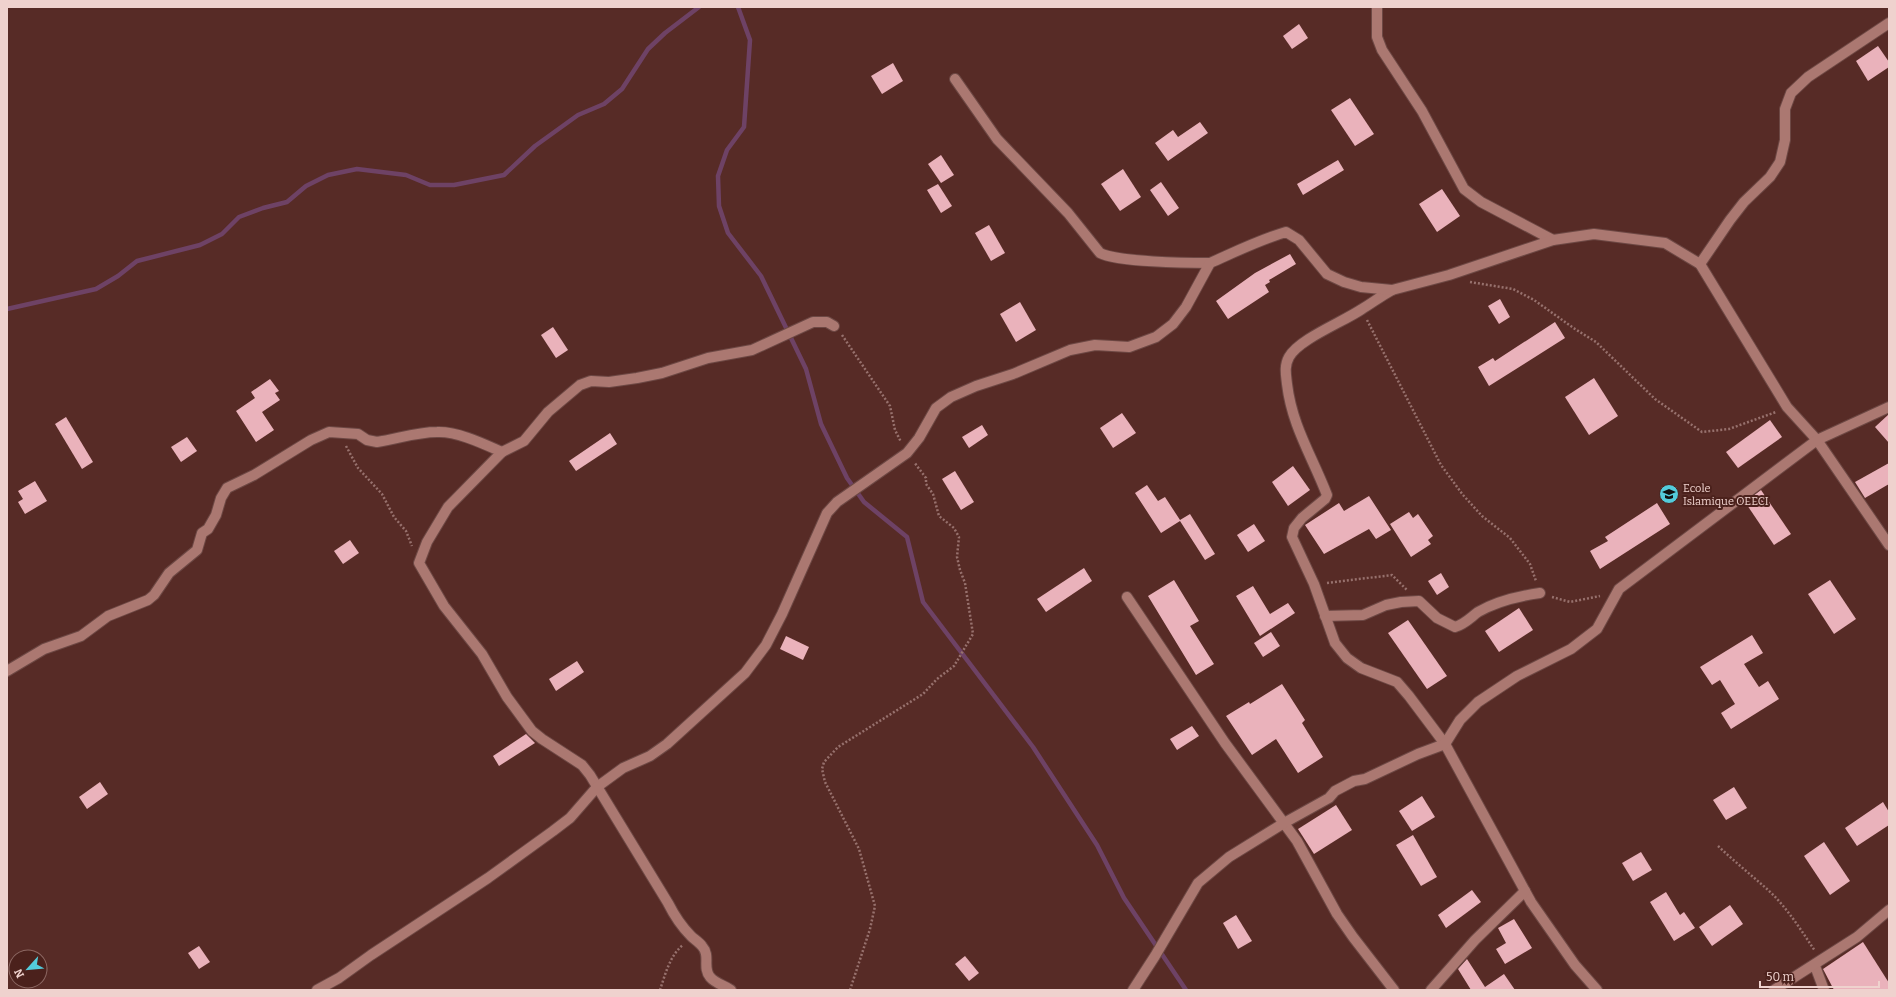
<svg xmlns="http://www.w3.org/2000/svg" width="1896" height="997" font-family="Bitter,serif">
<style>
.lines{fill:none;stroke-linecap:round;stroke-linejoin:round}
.stream{stroke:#6e4265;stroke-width:4.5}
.building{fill:#eab2bb}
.minor-casing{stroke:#6d4844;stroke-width:12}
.path{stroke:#97716d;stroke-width:2.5;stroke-dasharray:2 2;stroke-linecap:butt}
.minor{stroke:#ab7871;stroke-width:10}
.labels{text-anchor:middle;stroke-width:4;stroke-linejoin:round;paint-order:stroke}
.poi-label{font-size:11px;fill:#efd2ce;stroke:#4b211c;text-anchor:start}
</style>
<rect width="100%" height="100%" fill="#572b26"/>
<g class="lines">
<g class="stream">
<path d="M738,7l12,33 -6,87 -17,23 -9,26 1,30 9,27 33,43 45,93 15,55 26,54 17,24 43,35 16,65 110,145 64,98 27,53 62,92"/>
<path d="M7,309l89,-20 22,-13 19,-15 63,-16 22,-11 17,-17 24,-9 24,-6 19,-16 22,-11 29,-6 49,6 24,10h24l50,-10 31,-29 43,-31 26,-11 18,-15 26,-40 17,-16 34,-26"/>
</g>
</g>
<g class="building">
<path d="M1299,24l9,14 -16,11 -9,-13z"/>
<path d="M1878,46l11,16v5l-21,14 -12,-20z"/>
<path d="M893,63l10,18 -21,13 -11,-18z"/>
<path d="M1350,98l24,36 -19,12 -24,-36z"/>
<path d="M1200,122l8,11 -40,28 -13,-18 18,-13 5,7z"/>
<path d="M941,155l13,20 -13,8 -13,-19z"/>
<path d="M1338,160l6,10 -41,25 -6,-11z"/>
<path d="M1123,169l18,28 -21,14 -19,-27z"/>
<path d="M1161,182l18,26 -11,8 -18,-26z"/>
<path d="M938,184l14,22 -11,7 -14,-23z"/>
<path d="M1442,189l18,27 -23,16 -18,-28z"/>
<path d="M989,225l16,28 -14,8 -16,-28z"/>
<path d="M1290,254l6,10 -27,16 1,2 -5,3 4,7 -41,27 -12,-18 39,-28z"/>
<path d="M1500,299l10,18 -11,7 -11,-18z"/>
<path d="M1020,302l16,28 -20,12 -16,-28z"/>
<path d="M1555,322l10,16 -76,48 -11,-19 15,-9 2,3z"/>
<path d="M553,327l15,23 -12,8 -15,-23z"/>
<path d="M1594,378l24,38 -29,19 -24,-38z"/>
<path d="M270,379l9,12 -4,2 5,7 -18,12 12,18 -18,12 -20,-31 19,-13 -4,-6z"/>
<path d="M1122,413l14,20 -23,15 -13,-20z"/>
<path d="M1889,414v29l-14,-16z"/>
<path d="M66,417l27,45 -11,7 -27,-45z"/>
<path d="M1770,420l12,17 -44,31 -12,-16z"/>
<path d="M982,425l6,10 -19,13 -7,-11z"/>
<path d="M610,433l7,11 -41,27 -7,-10z"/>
<path d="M187,437l10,14 -16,11 -10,-15z"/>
<path d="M1889,463v21l-24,14 -10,-16z"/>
<path d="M1293,466l17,24 -22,16 -16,-24z"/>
<path d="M955,471l19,31 -13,8 -19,-31z"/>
<path d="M35,481l12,20 -22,13 -7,-12 5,-3 -5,-8z"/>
<path d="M1147,485l11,16 7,-4 15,23 10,-6 25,40 -10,6 -25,-39 -19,12 -26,-40z"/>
<path d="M1761,490l30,44 -17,11 -29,-43z"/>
<path d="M1369,496l22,34 -15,9 -7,-10 -45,25 -19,-29 34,-22 5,8z"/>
<path d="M1657,503l13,21 -70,45 -10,-18 18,-10 -3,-4z"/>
<path d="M1409,512l4,6 5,-4 15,22 -5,4 3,4 -20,13 -21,-33z"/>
<path d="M1254,524l11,17 -17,11 -11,-17z"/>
<path d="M350,540l9,13 -16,11 -9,-13z"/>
<path d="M1084,568l8,13 -46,31 -9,-13z"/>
<path d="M1441,573l8,14 -12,8 -9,-14z"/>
<path d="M1174,580l25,41 -9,5 24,38 -18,11 -48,-79z"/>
<path d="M1830,580l26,39 -22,15 -26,-40z"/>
<path d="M1253,586l17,28 18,-11 7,10 -35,23 -24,-40z"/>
<path d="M1519,608l14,22 -34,22 -14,-21z"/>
<path d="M1408,620l39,56 -20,13 -39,-56z"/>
<path d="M1271,632l9,14 -17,11 -9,-14z"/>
<path d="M1752,635l11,18 -19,11 15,23 9,-6 11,18 -48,30 -10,-16 14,-9 -15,-24 -8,5 -12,-18z"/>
<path d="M786,636l23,11 -6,13 -23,-11z"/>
<path d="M577,661l7,11 -28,19 -7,-12z"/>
<path d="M1282,684l23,36 -3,3 21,34 -25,16 -22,-34 -24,16 -26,-39 23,-14 1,2z"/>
<path d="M1192,726l7,10 -22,14 -7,-11z"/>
<path d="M526,734l9,9 -36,23 -6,-10z"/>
<path d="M100,782l8,12 -21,15 -8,-12z"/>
<path d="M1734,787l13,21 -21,12 -13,-20z"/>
<path d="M1422,796l13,21 -23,14 -13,-20z"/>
<path d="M1883,802l6,10v13l-32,21 -12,-18z"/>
<path d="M1336,805l16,25 -38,24 -16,-25z"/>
<path d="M1413,835l24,42 -16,9 -25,-41z"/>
<path d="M1824,842l26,39 -20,14 -26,-39z"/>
<path d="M1641,852l11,18 -19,11 -11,-18z"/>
<path d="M1472,890l9,12 -35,26 -8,-13z"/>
<path d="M1666,892l14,23 4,-3 11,16 -21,13 -24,-39z"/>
<path d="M1730,905l13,19 -31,22 -13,-19z"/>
<path d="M1236,915l16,26 -14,8 -15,-26z"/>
<path d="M1514,919l18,29 -27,16 -9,-15 10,-6 -8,-15z"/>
<path d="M1863,942l26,41v7h-55l-11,-21z"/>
<path d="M199,946l11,16 -11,7 -11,-16z"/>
<path d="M965,956l14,17 -10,8 -14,-17z"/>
<path d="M1467,959l18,28 19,-13 11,16h-44l-13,-21z"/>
</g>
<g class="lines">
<defs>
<g id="minor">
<path d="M1377,7v30l5,13 40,61 42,78 17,13 72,38"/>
<path d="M955,79l42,60 71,74 32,40c17,9 87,10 110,10"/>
<path d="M1700,264l30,-44 14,-18 26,-25 10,-15 5,-22v-31l6,-16 17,-16 81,-54"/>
<path d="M1392,290c-11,6 -20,13 -30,19 -19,13 -63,30 -73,48 -5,9 -3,18 -2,27 5,42 25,72 40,111l-2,4 -23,19 -8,10 -2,9 22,47 21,59 12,15 14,10 36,14 12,14 36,48 86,158 44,63 22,25"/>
<path d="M502,452l22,-11 24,-29 32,-27 11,-4 18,1 28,-4 25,-5 46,-15 44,-8 61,-28h14l7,4"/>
<path d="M1127,597l98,146 72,98 40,73 16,23 41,53"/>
<path d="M1325,616l38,-1 23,-10 15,-3 18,-1 18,17 18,9c10,-3 15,-9 23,-15 19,-11 41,-16 62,-19"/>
<path d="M7,671l37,-22 37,-13 27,-20 40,-16 6,-5 15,-22 28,-23 5,-17 6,-4 8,-14 5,-17 6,-10 27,-13 57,-35 18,-8 29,2 9,6 10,2c20,-3 40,-10 60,-10 20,-1 47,12 65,20l-54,55 -21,35 -8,21 25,43 38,48 25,43 25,34 10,8 40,26 8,10 78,128c6,12 13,23 23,33 3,3 8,6 11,10 9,10 0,21 8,31 6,7 14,8 21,13"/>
<path d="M1815,966l9,24"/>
<path d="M317,990l22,-12 32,-23 117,-77 65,-47 17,-13 27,-31 26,-19 27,-12 17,-12 78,-71 21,-28 16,-31 45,-101 10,-11 70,-49 12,-15 17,-30 15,-11 25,-11 37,-12 57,-24 25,-5 34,2 27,-10 17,-13 13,-17 24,-44c25,-11 49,-23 76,-31l13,8 28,34 17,8 17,5 31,3 57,-15 104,-35 41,-6 71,9 35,21 87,143 30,33 72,105"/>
<path d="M1133,990l22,-34 43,-73 31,-26 55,-34 45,-25 6,-7 19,-10 11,-2 53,-25 27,-10 15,-24 18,-18 39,-26 54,-27 26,-20 22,-40 198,-149 72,-33"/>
<path d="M1431,990l44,-50 50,-49"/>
<path d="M1774,990l83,-53 32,-27"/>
</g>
</defs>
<use href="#minor" class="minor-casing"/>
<g class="path">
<path d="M1470,282l43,7 21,11 41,29 21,13 59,57 47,33 27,-3 47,-17"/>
<path d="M1367,320l74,145 22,30 19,21 28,22 20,26 6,17"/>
<path d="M842,335l48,71 5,24 6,12"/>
<path d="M346,446l12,22 24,26 12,23 12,14 6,15"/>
<path d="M1327,583l65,-8 15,15"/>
<path d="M1552,597l18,5 30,-6"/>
<path d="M1718,846c16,15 33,29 49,43 19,17 34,41 48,62"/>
<path d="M660,990c5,-15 10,-35 23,-45"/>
<path d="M850,990l20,-61 5,-23 -16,-57 -34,-67 -3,-13 2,-7 14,-15 85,-53 14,-15 17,-13 19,-32 -8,-51 -5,-13 -3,-13 2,-20 -5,-9 -15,-12 -6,-22 -7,-10v-6l-12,-16"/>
</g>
<use href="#minor" class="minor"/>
</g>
<defs>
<symbol id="school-disc" viewBox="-11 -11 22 22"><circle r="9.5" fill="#53cbdb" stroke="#4b211c"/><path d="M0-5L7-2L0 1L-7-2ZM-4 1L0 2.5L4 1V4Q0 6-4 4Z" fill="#111"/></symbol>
</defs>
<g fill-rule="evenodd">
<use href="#school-disc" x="1658" y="483" width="22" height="22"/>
</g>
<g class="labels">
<g class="poi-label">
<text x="1683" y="492">Ecole<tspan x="1683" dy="13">Islamique OEECI</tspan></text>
</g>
</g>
<rect width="1896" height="997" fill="none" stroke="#efd2ce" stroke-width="16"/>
<g transform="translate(28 969) rotate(243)"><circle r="19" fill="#4b211c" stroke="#8d6863"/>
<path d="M0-3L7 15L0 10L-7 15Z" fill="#53cbdb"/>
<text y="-6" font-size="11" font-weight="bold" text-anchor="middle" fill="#efd2ce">N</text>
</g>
<path d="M1760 981v6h119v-6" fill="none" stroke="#efd2ce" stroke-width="2"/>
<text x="1766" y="981" font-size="12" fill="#efd2ce" stroke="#4b211c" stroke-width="3" paint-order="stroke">50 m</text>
</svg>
